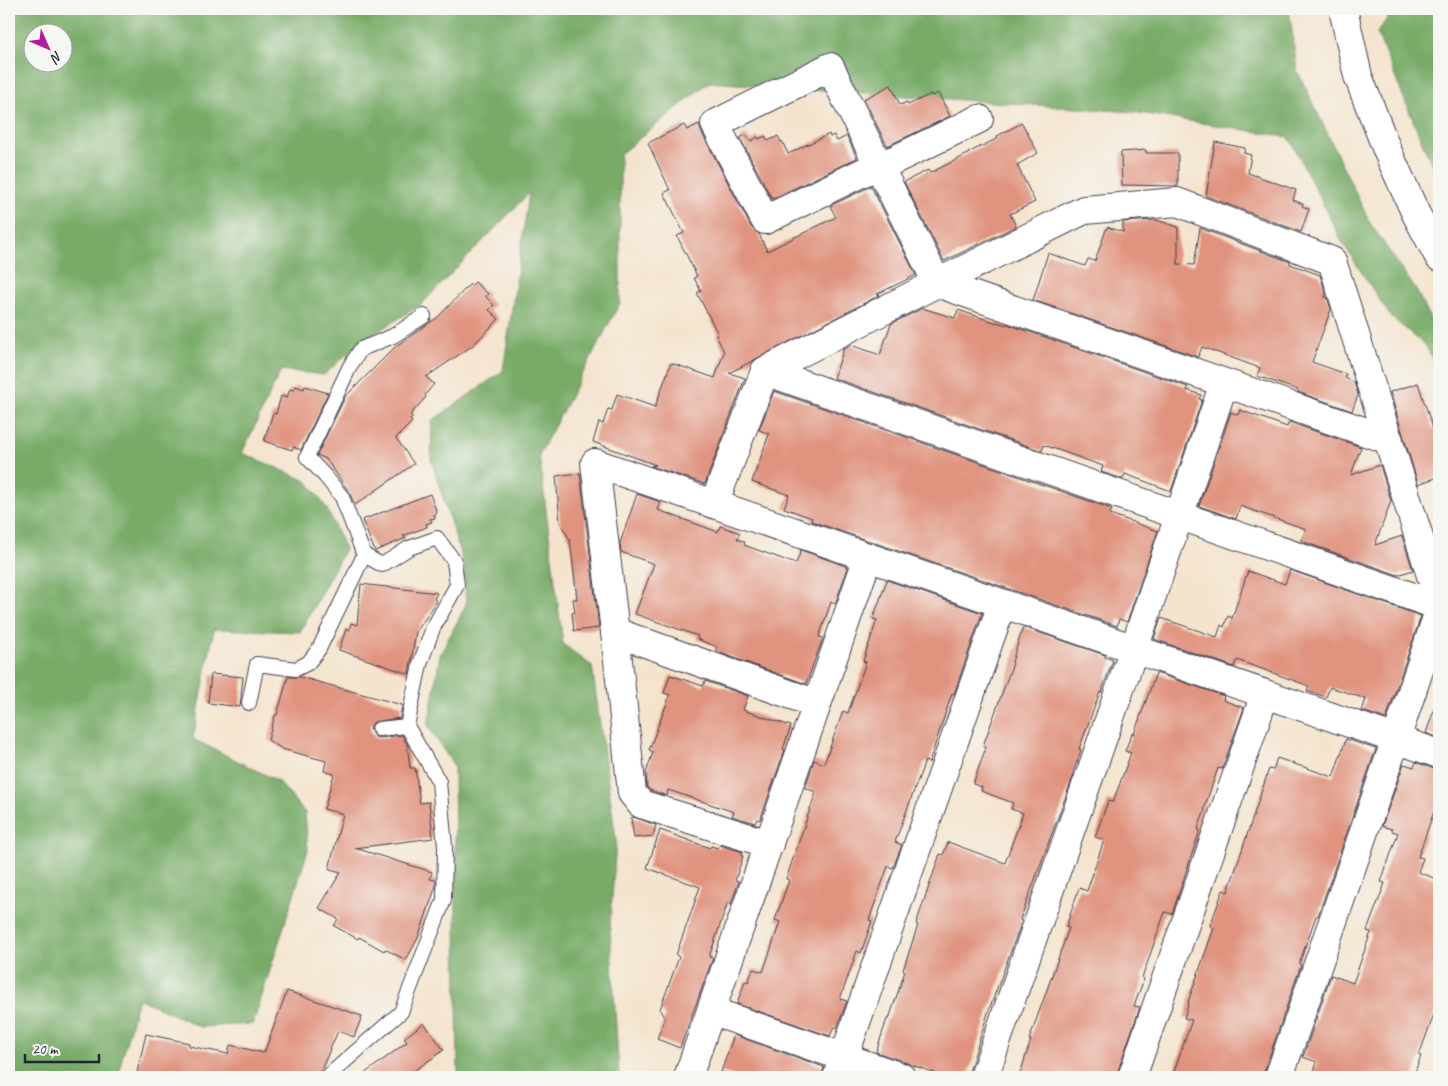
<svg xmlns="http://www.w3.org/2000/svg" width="1448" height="1086" font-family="Caveat,sans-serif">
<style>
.forest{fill:#78ab67;stroke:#4d6651;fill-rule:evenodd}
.building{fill:#e0937e}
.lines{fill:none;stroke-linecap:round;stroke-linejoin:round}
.service-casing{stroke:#423f51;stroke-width:16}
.minor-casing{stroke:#423f51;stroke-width:30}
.tertiary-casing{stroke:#423f51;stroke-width:30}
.service{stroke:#fff;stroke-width:14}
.minor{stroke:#fff;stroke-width:28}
.tertiary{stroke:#fff;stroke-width:28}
</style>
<rect width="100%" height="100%" fill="#f6f6f2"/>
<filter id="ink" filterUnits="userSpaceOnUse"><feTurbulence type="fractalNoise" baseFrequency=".02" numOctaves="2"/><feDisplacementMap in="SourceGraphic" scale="10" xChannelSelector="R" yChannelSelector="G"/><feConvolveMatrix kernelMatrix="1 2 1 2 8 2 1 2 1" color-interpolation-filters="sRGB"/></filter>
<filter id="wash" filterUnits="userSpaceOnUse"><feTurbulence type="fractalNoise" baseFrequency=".0096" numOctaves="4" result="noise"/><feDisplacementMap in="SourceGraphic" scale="20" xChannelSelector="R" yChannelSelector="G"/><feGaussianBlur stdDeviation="1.12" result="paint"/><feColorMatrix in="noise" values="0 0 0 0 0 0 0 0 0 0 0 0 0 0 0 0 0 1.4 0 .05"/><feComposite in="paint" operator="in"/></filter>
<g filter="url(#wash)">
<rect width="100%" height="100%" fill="#f4e4ce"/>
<g class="forest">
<path d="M9,9h1280l8,61 73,153 46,67 23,46v37l-13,-27 -36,-30 -48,-74 -53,-105 -156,-25 -424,-30 -89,72v149l-81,152 24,189 29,22 24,174 -6,86 9,151h-167l6,-5 -4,-306 -26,-40 12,-71 26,-50 -2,-39 -33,-107 1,-38 71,-50 26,-178 -108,112 -61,37 -36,33 -43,-5 -39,83 65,28 19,26 19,42 -45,83 -86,-3 -21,110 85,42 27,32 3,37 -55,174 -53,3 -62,-29 -19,72 2,7h-112zM32,32h30v30h-30z"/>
<path d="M1394,9h45v174l-62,-150z"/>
</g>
<g id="blocks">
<g class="building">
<path d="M891,85l9,20 7,-3 1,3 23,-11 1,2 6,-3 12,23 -63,30 -23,-47z"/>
<path d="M1022,123l16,30 -21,12 18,37 -25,12 6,12 -72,35 -40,-79 24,-12 2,3 38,-19v-1l30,-15 -1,-2z"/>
<path d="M699,124l2,7 50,96 8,7 8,17 69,-34 -6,-11 41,-20 45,89 -39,19 3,1 -151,78 16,5 -40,106 -54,-18 5,-1 -63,-23 6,-20 4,2 5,-15 4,1 5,-16 38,13 16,-44 44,15 9,-26 -8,-17 2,-1 -21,-41 4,-2 -7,-13 3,-2 -20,-40 7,-3 -20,-40 6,-3 -22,-47 36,-18 3,5z"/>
<path d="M829,134l1,3 4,-2 3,6 10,-5 10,22 -85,41 -32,-61 6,-3 5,6 7,-4 1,2 6,-3 3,5 10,-5 3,6 1,-1 6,13z"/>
<path d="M1215,142l30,6 -1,5 7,2 -3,18 48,17 -3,10 10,4 -1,2 7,3 -8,23 -95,-36z"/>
<path d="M1146,150v3h32v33l-56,-1 -1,-33z"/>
<path d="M1156,220l22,7v37l16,1 6,-37 90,34v2l30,11 6,18 -1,4h2l4,12 -19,53 34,12 -1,4 9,4 4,13 -6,16 -54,-19v-2l-41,-14 3,-8 -58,-21 -4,10 -165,-57 15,-47 37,13 3,-7 7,2 12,-34 16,5v-10z"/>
<path d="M475,282l13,12 -2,3 8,8 -5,5 10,9 -27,27 -46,31 8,7 -9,11 1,2 -16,18 3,2 -3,3 2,2 -16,16 18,26 -59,41 -6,-13 -23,-33 -9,-4 28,-58 51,-51 42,-29 32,-33 1,2z"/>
<path d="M922,308l33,10 3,-8 39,13v-1l9,3 1,-1 181,63 -1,3 14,5 -2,4 3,1 -31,91 -46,-17 -2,5 -22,-7 2,-6 -59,-21 -2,6 -208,-73 10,-30 7,-3 29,10 11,-31z"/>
<path d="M1418,383l15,46 6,-4v52l-21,7 -28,-92z"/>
<path d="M295,386l9,3 1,-3 23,7 -27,57 -8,-3 -1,3 -28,-9 9,-28 3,1 5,-18 6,2 3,-9 4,1z"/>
<path d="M774,391l338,118 -2,5 48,17 -31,91 -8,-3 -2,7 -306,-105 1,-3 -28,-10 5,-13 -37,-13 17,-48 -10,-4z"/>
<path d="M1240,410l47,17 2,-5 72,25 -10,28 29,-10 11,36 -16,44 27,-9 11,34 -15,5 -97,-34 5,-12 -66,-23 -4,13 -37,-13 32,-94 7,3z"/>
<path d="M580,473l19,155 -25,3 -2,-18 3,-1 -2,-13h4l-7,-59 -10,-17 -4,-47z"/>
<path d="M430,494l7,19 -3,1 1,4 -5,1 2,3 -6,2 1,3 -24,9 3,2 -31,13 -13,-31z"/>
<path d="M637,494l24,8 -3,8 60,22 2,-6 20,7 -3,6 8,3 -1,3 52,19 5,-14 47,17 -13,37 -4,-2 -12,35 4,1 -17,46 -91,-33 2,-4 -20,-8 1,-3 -63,-22 19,-50 -33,-12 -1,-9z"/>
<path d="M1290,570l131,46 -35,103 -24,-8 4,-12 -36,-12 -4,10 -19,-6 2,-5 -72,-26 -3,7 -80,-28 7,-21 56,19 4,-12 3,2 4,-11 4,2 16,-47 37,13z"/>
<path d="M887,580l95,33 -28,81 -2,-1 -23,70 -4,-2 -30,81 7,3 -9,23 -5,-2 -19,54 3,1 -11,32 -4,-2 -17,48 7,2 -10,27 -3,-1 -4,9 -93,-32 8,-23 3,1 5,-13 10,3 17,-50 -5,-2 14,-40 -3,-1 30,-87 -11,-4 9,-28 10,4 19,-53 5,2 18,-51 -3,-1 14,-41 -4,-1z"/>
<path d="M361,584l76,9 -3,6 3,2 -21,31 -7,42 -70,-24 7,-21 3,1 2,-7 6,2z"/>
<path d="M1023,627l82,28v2l8,3 -12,33 -1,-1 -21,57 2,1 -8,23 1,1 -54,146 2,1 -34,92 -19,59v5h-23l-70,-25 11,-33h2l16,-48 -2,-1 15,-45 -2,-1 24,-70 3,1 5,-13 57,21 18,-50 -12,-4 2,-6 -32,-12 1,-4 -9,-3 13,-37 -3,-1 30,-83 -1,-1z"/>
<path d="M1156,673l68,23 -1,4 21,8 -22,61 -4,-1 -14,41 1,1 -7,19 2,1 -28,84 -7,-2 -23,66 2,1 -10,27 6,1 -24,70h-97l12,-37h-2l40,-112 -3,-1 13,-39 8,3 17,-51 -9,-3 13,-36 5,1 18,-49 -6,-2 7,-18 2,1z"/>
<path d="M211,674l32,3 -3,30 -32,-4z"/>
<path d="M670,675l33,11 2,-5 43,15 -5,14 48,16 -8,23 2,1 -25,70 -3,-1 -2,4 -23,-7 2,-4 -66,-22 -1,6 -17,-6 -3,-3 -1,-14 7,-21 -4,-2 21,-55 -6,-2z"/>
<path d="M288,677h12l102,28 -2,13 -26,4 -3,3 -1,5 5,7 4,1 23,-3 5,9 3,24h5l5,35 9,-1 4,36 -78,10 77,24 -2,7 6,1v6l-18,52 -12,22 -21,-11 -1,2 -25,-14 -1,2 -24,-13 4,-7 -19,-11 22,-36 -12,-3 14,-55 -19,-5 10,-35 -10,-3 2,-10 -44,-12 -14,-9 7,-25h2z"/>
<path d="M1436,704h3v34l-13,-5z"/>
<path d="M1346,739l30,10 -58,167h-2l-17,48 2,1 -37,107v5h-92l20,-57 -8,-2 5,-16h-1l26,-74 -4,-2 13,-36 5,2 41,-123 4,1 4,-12 56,19z"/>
<path d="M1416,762l18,7h5v28l-21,60 5,1 -5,14 21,8v121l-20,54 2,1 -8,21h-101l5,-15 -14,-5 28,-82 22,8 18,-51 -4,-1 18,-48 -4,-1 17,-49 -6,-2v-2l-10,-3 22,-62 10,3z"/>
<path d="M634,817l22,8 -3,11 -19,2 -3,-20z"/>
<path d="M660,830l50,18 1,-2 7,2 2,-3 23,7 -2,4h2l-8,24 4,1 -8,23 -3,-2 -19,55 4,1 -33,90 -23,-9 8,-22 -5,-8 19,-52 -3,-2 24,-68 -53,-19z"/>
<path d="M287,991l75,25 -8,21 -16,-6 -20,46h-123l-18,-3v3h-37v-3l-3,-1 9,-39 43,9v3l39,8 2,-9 34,8z"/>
<path d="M424,1023l20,27 -39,27h-45l47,-35 -3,-4z"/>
<path d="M734,1035l90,32 -2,10h-85l-16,-5z"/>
</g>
</g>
</g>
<g filter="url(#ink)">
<use href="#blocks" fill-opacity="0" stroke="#423f51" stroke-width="1"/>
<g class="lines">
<defs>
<g id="service">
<path d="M249,703l8,-39 39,5 12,-6 11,-14 45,-94"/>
<path d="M379,729l28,-3"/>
<path d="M327,1077l74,-65 43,-112 1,-53 -6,-65 -32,-56 13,-62 13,-36 24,-43 -3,-24 -17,-23 -28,10 -27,17 -18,-10 -22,-58 -17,-21 -18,-19 43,-91 11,-17 32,-13 31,-20"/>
</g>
<g id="minor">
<path d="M979,119l-85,41 -16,5 -113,55 -50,-96 115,-57 107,216 452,157"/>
<path d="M765,371l674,235"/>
<path d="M714,504l51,-133 172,-88 147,-73 93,-8 155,59 107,340"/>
<path d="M615,632l202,72"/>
<path d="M769,844l-128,-40 -9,-11 -17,-161 -20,-169 844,291"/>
<path d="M711,1011l190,66"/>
<path d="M688,1077l180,-520"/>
<path d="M837,1077l165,-473"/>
<path d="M984,1077l150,-428 90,-266"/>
<path d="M1132,1077l133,-383"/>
<path d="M1279,1077l117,-338 43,-128"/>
</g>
<path id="tertiary" d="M1343,9l15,67 29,74 29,64 23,43"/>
</defs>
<use href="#service" class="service-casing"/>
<use href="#minor" class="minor-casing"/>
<use href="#tertiary" class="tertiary-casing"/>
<use href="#service" class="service"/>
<use href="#minor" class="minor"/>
<use href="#tertiary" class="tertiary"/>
</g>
</g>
<rect width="1448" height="1086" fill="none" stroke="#f6f6f2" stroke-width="30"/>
<g transform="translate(48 48) rotate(135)"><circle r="24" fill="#f6f6f2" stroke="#a1a1a9"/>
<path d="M0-4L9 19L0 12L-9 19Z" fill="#b5179e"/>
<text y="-8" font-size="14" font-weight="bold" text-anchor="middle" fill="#22223b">N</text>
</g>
<path d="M25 1054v8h74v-8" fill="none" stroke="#22223b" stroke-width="2.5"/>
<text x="32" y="1054" font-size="15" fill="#22223b" stroke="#f6f6f2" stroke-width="4" paint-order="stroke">20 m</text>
</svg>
